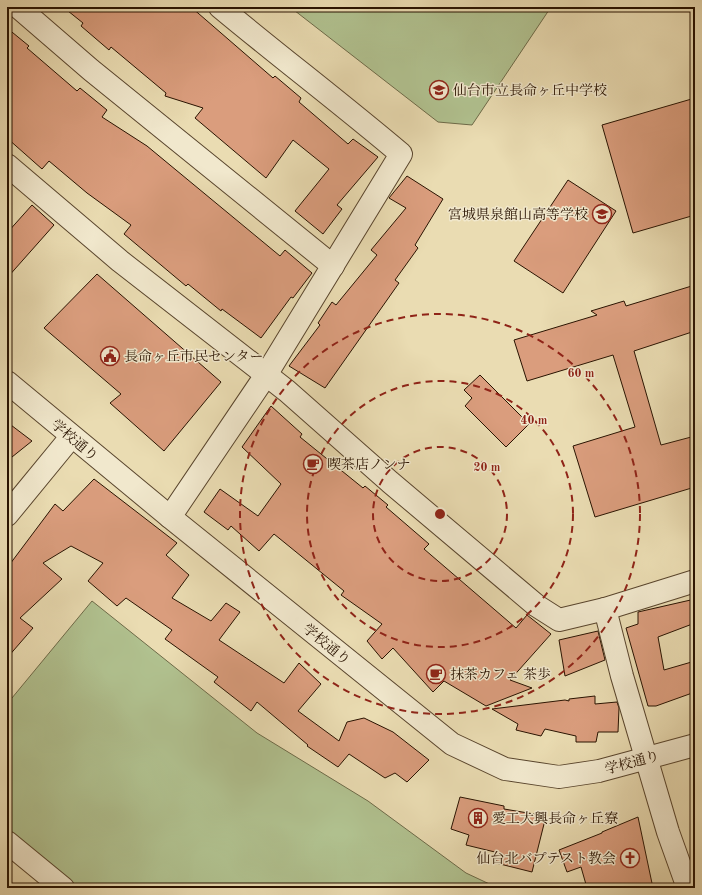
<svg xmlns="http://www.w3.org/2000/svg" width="702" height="895" font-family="'Old Standard TT','Noto Serif JP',serif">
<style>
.green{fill:#b1c290;stroke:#6d6a48}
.building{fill:#da9d7d;stroke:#291301}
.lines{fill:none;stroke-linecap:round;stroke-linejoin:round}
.minor-casing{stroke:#59452d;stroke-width:24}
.minor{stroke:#f1e8cd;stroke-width:22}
.ring{fill:none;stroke:#8f2418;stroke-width:2;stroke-dasharray:7 5}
.labels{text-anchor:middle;stroke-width:3;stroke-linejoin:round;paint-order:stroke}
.poi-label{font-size:14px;fill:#291301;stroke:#f1e8cd;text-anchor:start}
.street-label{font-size:14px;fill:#291301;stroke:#f1e8cd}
.centre{fill:#8f2418;stroke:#f1e8cd;stroke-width:2}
.ring-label{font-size:12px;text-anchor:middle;font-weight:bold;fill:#8f2418;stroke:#f1e8cd;stroke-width:3;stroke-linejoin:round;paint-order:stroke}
</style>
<rect width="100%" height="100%" fill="#eadcb2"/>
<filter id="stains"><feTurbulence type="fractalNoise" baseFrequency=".005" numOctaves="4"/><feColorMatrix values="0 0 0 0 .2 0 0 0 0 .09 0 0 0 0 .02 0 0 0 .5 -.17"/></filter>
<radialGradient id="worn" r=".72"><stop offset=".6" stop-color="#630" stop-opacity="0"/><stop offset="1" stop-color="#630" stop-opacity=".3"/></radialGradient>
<g class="green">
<path d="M290,7h261l-79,118 -34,-3z"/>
<path d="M92,601l165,132 111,68 98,72 32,15h-422l-69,-57v-127z"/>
</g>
<g class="building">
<path d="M63,7h128l82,71 2,-2 26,22 -2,4 49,42 5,-5 25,18 -41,48 5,4 -19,25 -28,-23 34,-42 -36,-29 -27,38 -71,-60 8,-10 -38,-12 1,-3 -55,-46 -2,3 -28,-24 2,-3z"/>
<path d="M7,28l22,18 -2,2 50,43 3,-3 27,22 -5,7 45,29 133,110 5,-6 27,23 -19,25 -2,-1 -30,41 -39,-29 -1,2 -33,-27 -2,2 -62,-52 7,-9 -44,-32 -38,-32 -7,8 -35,-31z"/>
<path d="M695,98v117l-62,18 -31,-108z"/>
<path d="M407,176l36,23 -28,46 3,3 -23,32 4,3 -74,105 -36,-22 31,-41 -2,-2 14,-21 4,3 41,-50 -6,-5 35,-42 -17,-10z"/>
<path d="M568,180l48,31 -53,82 -49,-32z"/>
<path d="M32,205l22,20 -47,53v-45z"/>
<path d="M97,274l124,108 -57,69 -54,-48 11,-9 -77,-66z"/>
<path d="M695,285v46l-61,20 27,94 34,-9v51l-100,30 -22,-71 62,-19 -22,-72 -86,26 -13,-41 83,-25 -6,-4 33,-10 2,5z"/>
<path d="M480,375l49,49 -23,23 -41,-41 7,-8 -8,-8z"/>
<path d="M271,406l31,28 -2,3 63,51 2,-2 23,19 -2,2 43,37 -5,5 92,79 11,-13 24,19 -41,46 22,8 -46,18 -42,-25 -11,11 -40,-44 -11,11 -15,-18 15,-17 -41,-29 3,-4 -70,-57 -15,17 -28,-25 -3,4 -24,-18 16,-23 38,27 23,-32 -39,-37z"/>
<path d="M7,422l25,19 -25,20z"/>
<path d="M94,479l83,64 -11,12 23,20 -17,23 39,23 15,-18 14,9 -21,28 65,43 15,-20 22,21 -23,27 41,30 8,-19 17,-4 29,14 36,28 -22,22 -12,-9 -10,5 -36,-24 -11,13 -31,-21 1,-1 -51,-43 -6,9 -37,-29 4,-5 -53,-38 7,-9 -46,-32 -9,8 -29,-25 15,-18 -32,-17 -28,17 19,16 -42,39 13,10 -26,30v-90l48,-64 8,7z"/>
<path d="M695,599v24l-37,14 6,33 31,-9v31l-39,14h-8l-22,-78 12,-4v-12z"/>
<path d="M598,631l7,29 -40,16 -6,-36z"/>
<path d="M595,696v8l22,-2 2,6 -1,24h-20l-2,10h-20v-6l-31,-7 -4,7 -25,-6 2,-6 -26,-15 73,-9 4,1v-2z"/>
<path d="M460,797l44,9v3l42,7 -14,56 -36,-9 3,-10 -33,-8 3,-10 -18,-6z"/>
<path d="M638,817l15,71h-66l-6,-21 -14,5 -8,-22 43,-17v-1z"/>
</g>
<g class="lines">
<defs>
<g id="minor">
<path d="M18,7l73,63 242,196"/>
<path d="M7,165l113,96 167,130 103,91 147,124 22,14 46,-11 90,-28"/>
<path d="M7,382l163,135 282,227 53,25 54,8 40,-6 96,-26"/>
<path d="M7,515l64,-78"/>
<path d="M170,517l96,-142 135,-221c-59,-50 -121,-97 -181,-147"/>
<path d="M605,609l17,67 46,156 20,56"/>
<path d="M7,842l56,46"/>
</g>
</defs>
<use href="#minor" class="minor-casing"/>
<use href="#minor" class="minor"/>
</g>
<g class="ring">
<circle cx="440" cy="514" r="67"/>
<circle cx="440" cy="514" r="133"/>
<circle cx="440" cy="514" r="200"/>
</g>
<defs>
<symbol id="school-ring" viewBox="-11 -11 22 22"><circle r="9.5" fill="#f1e8cd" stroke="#8f2418" stroke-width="1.5"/><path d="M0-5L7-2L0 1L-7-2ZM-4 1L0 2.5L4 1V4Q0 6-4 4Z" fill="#8f2418"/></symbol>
<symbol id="civic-ring" viewBox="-11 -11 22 22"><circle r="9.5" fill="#f1e8cd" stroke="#8f2418" stroke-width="1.5"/><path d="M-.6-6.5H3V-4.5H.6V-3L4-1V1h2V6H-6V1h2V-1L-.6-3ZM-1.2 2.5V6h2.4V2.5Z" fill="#8f2418"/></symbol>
<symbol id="cafe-ring" viewBox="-11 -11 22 22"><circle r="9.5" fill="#f1e8cd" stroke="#8f2418" stroke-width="1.5"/><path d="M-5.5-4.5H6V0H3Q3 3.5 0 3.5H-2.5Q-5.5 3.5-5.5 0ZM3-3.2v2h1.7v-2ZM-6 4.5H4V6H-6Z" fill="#8f2418"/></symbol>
<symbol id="building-ring" viewBox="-11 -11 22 22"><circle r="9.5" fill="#f1e8cd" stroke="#8f2418" stroke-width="1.5"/><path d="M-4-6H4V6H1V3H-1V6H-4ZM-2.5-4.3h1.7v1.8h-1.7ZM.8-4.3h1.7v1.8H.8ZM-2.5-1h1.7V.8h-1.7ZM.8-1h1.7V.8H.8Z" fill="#8f2418"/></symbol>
<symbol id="church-ring" viewBox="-11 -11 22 22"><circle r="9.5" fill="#f1e8cd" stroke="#8f2418" stroke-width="1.5"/><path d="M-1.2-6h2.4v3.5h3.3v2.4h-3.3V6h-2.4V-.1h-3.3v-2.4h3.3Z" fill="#8f2418"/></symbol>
</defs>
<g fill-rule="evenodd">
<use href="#school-ring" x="428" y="79" width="22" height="22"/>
<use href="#school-ring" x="591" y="203" width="22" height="22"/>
<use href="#civic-ring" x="99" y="345" width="22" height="22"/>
<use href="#cafe-ring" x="302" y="453" width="22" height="22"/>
<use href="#cafe-ring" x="425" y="663" width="22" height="22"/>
<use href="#building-ring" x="467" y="807" width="22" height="22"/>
<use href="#church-ring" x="619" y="847" width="22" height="22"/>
</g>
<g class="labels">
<g class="poi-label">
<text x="453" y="95">仙台市立長命ヶ丘中学校</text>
<text x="588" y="219" text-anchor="end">宮城県泉館山高等学校</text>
<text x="124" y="361">長命ヶ丘市民センター</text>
<text x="327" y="469">喫茶店ノンナ</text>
<text x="450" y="679">抹茶カフェ 茶歩</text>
<text x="492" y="823">愛工大興長命ヶ丘寮</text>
<text x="616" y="863" text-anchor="end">仙台北バプテスト教会</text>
</g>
<g class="street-label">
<text transform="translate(75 440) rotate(40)" y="5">学校通り</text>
<text transform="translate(327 644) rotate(39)" y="5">学校通り</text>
<text transform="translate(632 762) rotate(-15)" y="5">学校通り</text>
</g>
</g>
<circle cx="440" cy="514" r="6" class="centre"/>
<g class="ring-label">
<text x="581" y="377">60 m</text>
<text x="534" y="424">40 m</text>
<text x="487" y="471">20 m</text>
</g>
<rect width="702" height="895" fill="none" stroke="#eadcb2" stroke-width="24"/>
<rect x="8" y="8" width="686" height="879" fill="none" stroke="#291301" stroke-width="2"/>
<rect x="12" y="12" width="678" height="871" fill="none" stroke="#291301"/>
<rect width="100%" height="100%" filter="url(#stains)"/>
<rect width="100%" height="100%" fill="url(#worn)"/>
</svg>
